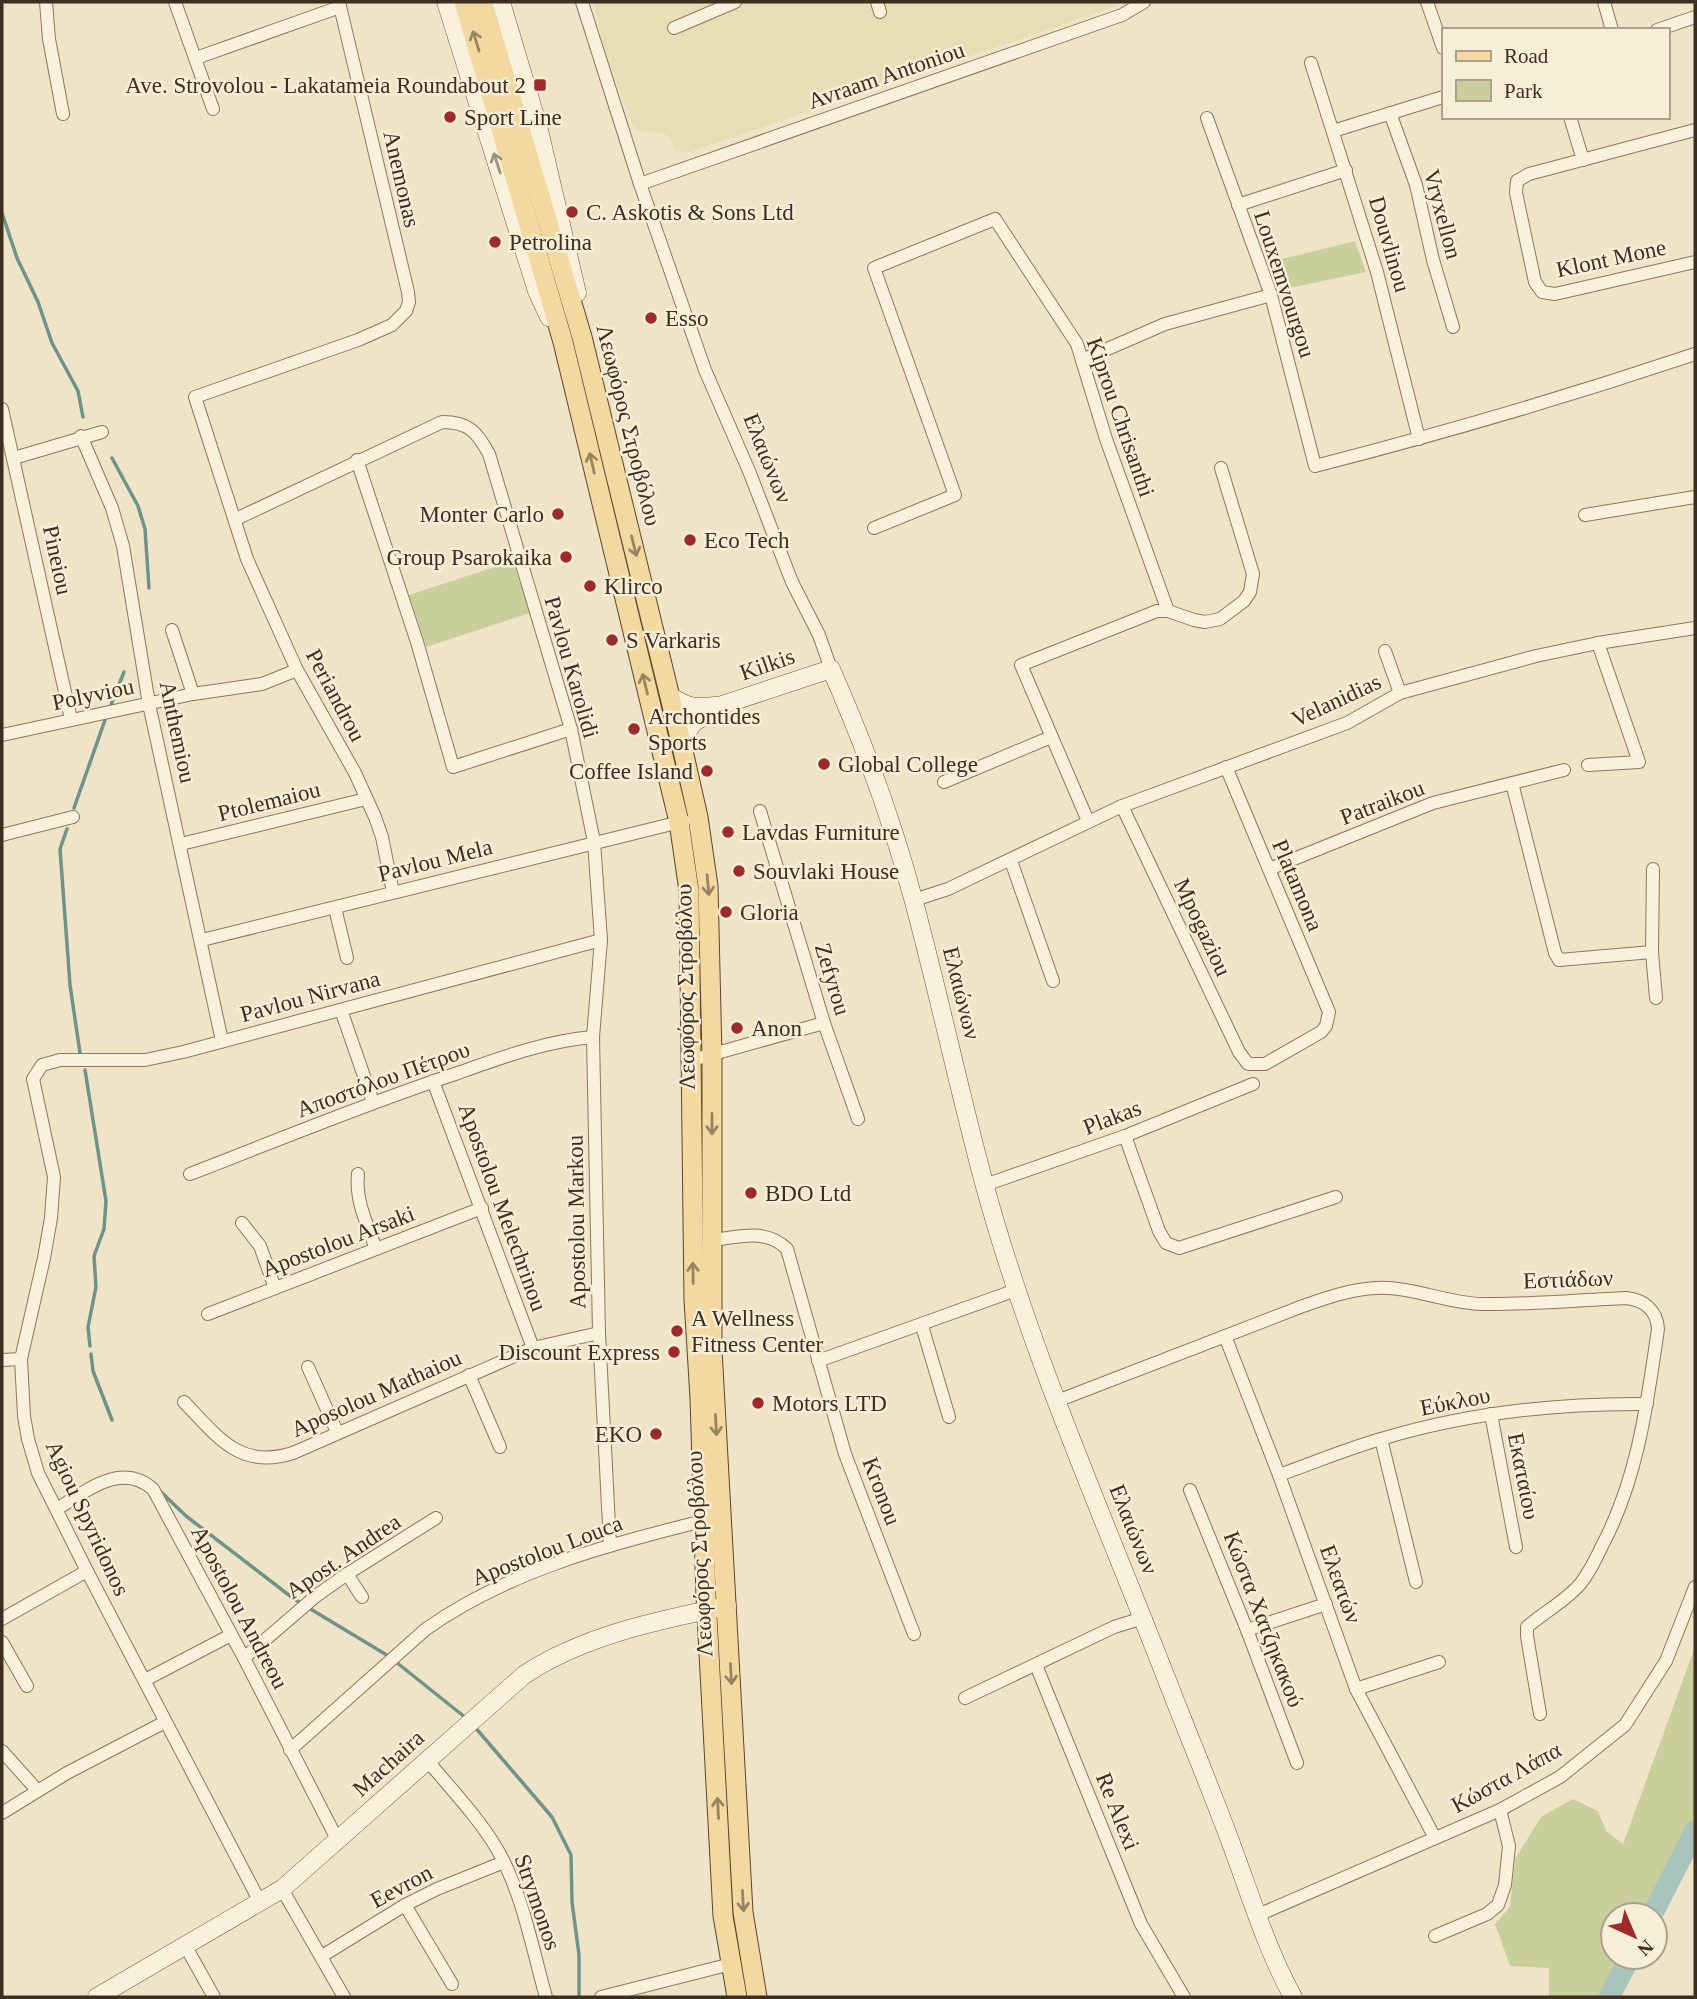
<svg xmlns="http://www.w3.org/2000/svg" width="1697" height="1999" font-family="Georgia,serif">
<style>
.farmland{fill:#e6deb5}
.green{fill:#c9cf9b}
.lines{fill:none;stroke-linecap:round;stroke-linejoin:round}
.stream{stroke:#6f938a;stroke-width:3.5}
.river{stroke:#a9c4bc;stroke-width:21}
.street-casing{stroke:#8d765c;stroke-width:14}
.secondary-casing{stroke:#6f573f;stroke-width:19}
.primary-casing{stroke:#5b4430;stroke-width:21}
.street{stroke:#faf1dc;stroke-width:12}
.secondary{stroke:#faf1dc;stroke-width:18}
.primary{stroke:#f3d9a0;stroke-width:19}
.oneway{stroke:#988460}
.oneway2{stroke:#9c907e}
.poi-dot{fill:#9e2a2b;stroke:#f7eed8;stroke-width:2.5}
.labels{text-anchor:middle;stroke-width:5;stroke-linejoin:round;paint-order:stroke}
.street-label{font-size:23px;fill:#3d2e20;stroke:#f7eed8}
.poi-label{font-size:23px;fill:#3d2e20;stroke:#f7eed8;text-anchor:start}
</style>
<rect width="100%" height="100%" fill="#f0e4c8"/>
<path class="farmland" d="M593,2h528l-7,5 -427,146 -11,-2 -8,-16 -33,-5 -30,-76z"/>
<g class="green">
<path d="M1355,241l11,31 -86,18 -10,-28z"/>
<path d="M513,561l17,52 -104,34 -17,-52z"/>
<path d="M1695,1647v205l-40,79v-16h-42v42h29l-21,40h-72v-29l-39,-2 -15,-42 15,-17 5,-48 26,-42 32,-18 25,12 8,20 17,13z"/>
</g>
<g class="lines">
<g class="stream">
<path d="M2,213l15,45 21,44 14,41 26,48 5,26"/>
<path d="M112,458l26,48 7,23 4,59"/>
<path d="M111,705l13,-33"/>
<path d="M74,808l31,-88"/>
<path d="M67,829l-7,20 10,136 10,68"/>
<path d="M85,1070l21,131 -2,28 -10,27 2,31 -8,40 2,19"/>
<path d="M91,1354l2,17 19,49"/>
<path d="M161,1492l25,24 108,83 96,58"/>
<path d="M396,1662l70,56"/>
<path d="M474,1726l78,91 19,38 1,47 7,53v42"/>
</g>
<g class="river">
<path d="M1652,1915l43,-84"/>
<path d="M1609,1997l21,-40"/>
</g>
<defs>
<g id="street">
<path d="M46,2l3,37 14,75"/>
<path d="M175,2l38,107"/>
<path d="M339,2l69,290 1,10 -3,9 -14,14 -34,15 -163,57 52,162 50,111 58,103 20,44 7,20 11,55"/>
<path d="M582,2l58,182 65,186 44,101 43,111 27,53 12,34"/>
<path d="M877,2l3,10"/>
<path d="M1427,2l16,46"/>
<path d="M1604,2l8,28"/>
<path d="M674,28l61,-26"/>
<path d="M1657,30l38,-13"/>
<path d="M196,58l144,-51"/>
<path d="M1311,63l66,209 42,167"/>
<path d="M1390,113l26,72 17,75 20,67"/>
<path d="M1570,117l13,43"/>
<path d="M1207,118l64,177 44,171c129,-33 255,-70 380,-112"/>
<path d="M1695,130l-166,44 -12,7 -1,12 19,89 7,10 13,2 140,-32"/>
<path d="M1333,131l110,-34"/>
<path d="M640,184l482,-169 22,-13"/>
<path d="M1238,205l108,-35"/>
<path d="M1082,360l83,-36 106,-29"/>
<path d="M2,409l69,310"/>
<path d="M81,436l31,72 11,38 26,158 73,337"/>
<path d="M14,458l88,-26"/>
<path d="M357,460l60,182 36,125 118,-38"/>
<path d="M1585,515l110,-18"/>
<path d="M236,519l206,-97c27,0 35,10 47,32l82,275 23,113 7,98 -8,97 6,296 11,211"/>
<path d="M874,528l81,-33 -81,-227 121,-49 82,125 29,95 62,172h-11l-136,54 67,156"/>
<path d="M1168,611l26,9 11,2 15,-3 24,-18 6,-9 3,-18 -32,-106"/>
<path d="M172,630l21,64"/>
<path d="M1385,651l15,42"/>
<path d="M2,735l191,-41 69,-10 35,-14"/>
<path d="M1588,765l51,-3 -41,-119"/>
<path d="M944,782l107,-45"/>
<path d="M1512,783l43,170 4,7 93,-8"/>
<path d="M1122,806l117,246 9,12h17l56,-32 5,-6 3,-14 -103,-245"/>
<path d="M760,811l64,212 34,96"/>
<path d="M2,835l71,-18"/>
<path d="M181,844l185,-45"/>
<path d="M1011,861l42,120"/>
<path d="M1269,869l164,-66 131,-33"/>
<path d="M1653,869l-1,83 4,46"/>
<path d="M914,900l34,-11 174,-83 225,-83 53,-30 136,-37 62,-13 97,-15"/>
<path d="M335,908l12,50"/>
<path d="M202,940l482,-119"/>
<path d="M341,1010l32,92"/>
<path d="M692,1060l132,-37"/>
<path d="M433,1081l100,267"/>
<path d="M1125,1136l34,95 7,12 13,5 157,-51"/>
<path d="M190,1174c88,-34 175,-70 265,-100 45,-16 90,-33 138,-37"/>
<path d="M358,1174c-3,26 9,50 18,75"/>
<path d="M985,1185l140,-49 128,-52"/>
<path d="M242,1223l18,23 15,42"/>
<path d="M713,1240c26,-3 53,-12 74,9l58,205 69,180"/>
<path d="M208,1314l274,-106"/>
<path d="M922,1326l27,91"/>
<path d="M1225,1336l54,139 77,214 79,149"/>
<path d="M2,1360l19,-1"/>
<path d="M818,1361l198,-71"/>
<path d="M308,1367l29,65"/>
<path d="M469,1375l31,72"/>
<path d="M1057,1401l246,-95c23,-8 48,-17 73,-18 35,-2 70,15 105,16 47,1 98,-4 145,-6 18,2 31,12 32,31 -11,75 -20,149 -56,217 -6,13 -12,25 -21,37 -15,18 -37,29 -54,44v9l13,78"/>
<path d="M184,1402c34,35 56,68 109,51l240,-105 66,-15"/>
<path d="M1491,1414l25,133"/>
<path d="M1381,1439l35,143"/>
<path d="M1279,1475c34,-12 67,-26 102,-36 86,-26 176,-36 266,-35"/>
<path d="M1190,1490l57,140 50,133"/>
<path d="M57,1509c29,-18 64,-48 96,-20l91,169 94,183"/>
<path d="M347,1574l15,23"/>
<path d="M2,1619l85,-48"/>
<path d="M1247,1630l79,-26"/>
<path d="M2,1642l25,44"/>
<path d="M244,1658l72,-62 31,-22 89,-56"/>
<path d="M1036,1665l105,259 43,73"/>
<path d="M145,1680l86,-45"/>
<path d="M1356,1689l83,-27"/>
<path d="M965,1698l149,-71 29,-9"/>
<path d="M290,1750l136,-121c82,-58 180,-84 277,-108"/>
<path d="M2,1751l35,39"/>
<path d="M427,1760c24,29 51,57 70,89 26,45 35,99 49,148"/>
<path d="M2,1813l65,-40 98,-51"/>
<path d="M282,1889l62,108"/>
<path d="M260,1902l-173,-331 -49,-98 -10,-34 -4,-23 -3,-57 23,-101 7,-40 3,-41 -21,-98 9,-14 18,-5h85l38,-8 418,-112"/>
<path d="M405,1905l47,79"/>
<path d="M1258,1915l242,-105 60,-33 65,-52 41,-64 29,-74"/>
<path d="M1435,1936l52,-22 11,-9 7,-20 4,-39 -9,-36"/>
<path d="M186,1947l28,50"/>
<path d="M322,1956l83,-51 32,-16 67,-27"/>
<path d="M601,1997l130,-33"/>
</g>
<g id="secondary">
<path d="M446,2l91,289 12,26"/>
<path d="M501,2l37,124 39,167"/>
<path d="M670,696c19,12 24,12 46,10"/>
<path d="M681,742l12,-19 26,-17 112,-37c33,75 62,153 83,233 25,93 45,188 70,281 46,169 118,330 181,492 22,57 46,114 67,171 19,51 35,104 61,151"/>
<path d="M97,1997l185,-108 242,-214c58,-39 135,-55 203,-69"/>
</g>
<g id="primary">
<path d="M464,2l99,340 116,480 10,69 5,409 6,98 6,199 17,319 14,81"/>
<path d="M482,2l100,335 99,405 17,75 10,69 4,170v293l31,563 14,85"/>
</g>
</defs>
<use href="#street" class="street-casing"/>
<use href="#secondary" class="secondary-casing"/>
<use href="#primary" class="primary-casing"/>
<use href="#street" class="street"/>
<use href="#secondary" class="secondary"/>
<use href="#primary" class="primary"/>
</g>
<defs><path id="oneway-shaft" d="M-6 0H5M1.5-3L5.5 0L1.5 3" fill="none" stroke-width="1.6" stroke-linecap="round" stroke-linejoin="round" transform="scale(1.75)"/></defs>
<g class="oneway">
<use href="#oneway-shaft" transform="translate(476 41) rotate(-107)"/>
<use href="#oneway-shaft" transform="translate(592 463) rotate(-103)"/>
<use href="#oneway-shaft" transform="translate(634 546) rotate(76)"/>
<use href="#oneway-shaft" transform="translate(645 684) rotate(-104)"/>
<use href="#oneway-shaft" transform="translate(708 885) rotate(85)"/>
<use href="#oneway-shaft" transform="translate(712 1124) rotate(90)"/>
<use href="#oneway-shaft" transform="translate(693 1273) rotate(-91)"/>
<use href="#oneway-shaft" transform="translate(716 1425) rotate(87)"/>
<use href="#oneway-shaft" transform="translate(731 1674) rotate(87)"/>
<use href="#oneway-shaft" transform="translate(718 1808) rotate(-93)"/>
<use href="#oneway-shaft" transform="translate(743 1901) rotate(87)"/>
</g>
<use class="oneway2" href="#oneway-shaft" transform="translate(497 163) rotate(-108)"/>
<g class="poi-dot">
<rect x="533" y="78" width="14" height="14" rx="3.5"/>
<circle cx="450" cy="117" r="7"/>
<circle cx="572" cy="212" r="7"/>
<circle cx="495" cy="242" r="7"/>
<circle cx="651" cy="318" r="7"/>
<circle cx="558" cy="514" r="7"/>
<circle cx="690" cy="540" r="7"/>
<circle cx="566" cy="557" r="7"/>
<circle cx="590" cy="586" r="7"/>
<circle cx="612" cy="640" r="7"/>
<circle cx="634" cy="729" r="7"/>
<circle cx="824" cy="764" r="7"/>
<circle cx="707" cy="771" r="7"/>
<circle cx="728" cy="832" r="7"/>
<circle cx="739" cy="871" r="7"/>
<circle cx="726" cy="912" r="7"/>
<circle cx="737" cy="1028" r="7"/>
<circle cx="751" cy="1193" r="7"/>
<circle cx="677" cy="1331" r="7"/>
<circle cx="674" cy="1352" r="7"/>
<circle cx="758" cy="1403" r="7"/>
<circle cx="656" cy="1434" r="7"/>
</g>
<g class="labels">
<g class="street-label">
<text transform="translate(886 75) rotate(-19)" y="8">Avraam Antoniou</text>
<text transform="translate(402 179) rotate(77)" y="8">Anemonas</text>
<text transform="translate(1443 214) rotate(75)" y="8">Vryxellon</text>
<text transform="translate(1390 244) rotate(74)" y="8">Douvlinou</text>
<text transform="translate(1611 258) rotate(-12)" y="8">Klont Mone</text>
<text transform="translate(1285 284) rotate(72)" y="8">Louxemvourgou</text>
<text transform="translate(1121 417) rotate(71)" y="8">Kiprou Chrisanthi</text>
<text transform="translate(629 425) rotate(76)" y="8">Λεωφόρος Στροβόλου</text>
<text transform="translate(768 458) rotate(68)" y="8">Ελαιώνων</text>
<text transform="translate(58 560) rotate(78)" y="8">Pineiou</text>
<text transform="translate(767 664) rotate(-19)" y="8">Kilkis</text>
<text transform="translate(572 667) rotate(74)" y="8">Pavlou Karolidi</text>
<text transform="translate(93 694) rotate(-12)" y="8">Polyviou</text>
<text transform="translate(336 695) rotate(62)" y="8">Periandrou</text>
<text transform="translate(1336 700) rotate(-25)" y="8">Velanidias</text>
<text transform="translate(178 732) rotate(78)" y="8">Anthemiou</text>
<text transform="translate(269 801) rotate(-14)" y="8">Ptolemaiou</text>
<text transform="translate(1382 802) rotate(-21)" y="8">Patraikou</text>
<text transform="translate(435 860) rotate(-14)" y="8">Pavlou Mela</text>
<text transform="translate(1298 885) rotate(67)" y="8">Platamona</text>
<text transform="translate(1203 927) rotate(65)" y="8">Mpogaziou</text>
<text transform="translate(833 979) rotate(73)" y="8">Zefyrou</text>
<text transform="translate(685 987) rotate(-91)" y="8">Λεωφόρος Στροβόλου</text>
<text transform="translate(962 993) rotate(76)" y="8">Ελαιώνων</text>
<text transform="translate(310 996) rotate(-15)" y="8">Pavlou Nirvana</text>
<text transform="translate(383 1079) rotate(-20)" y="8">Αποστόλου Πέτρου</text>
<text transform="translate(1112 1117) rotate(-21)" y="8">Plakas</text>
<text transform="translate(503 1207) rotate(70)" y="8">Apostolou Melechrinou</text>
<text transform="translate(576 1222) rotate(-91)" y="8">Apostolou Markou</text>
<text transform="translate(338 1241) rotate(-21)" y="8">Apostolou Arsaki</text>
<text transform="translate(1568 1279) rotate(-2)" y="8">Εστιάδων</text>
<text transform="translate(376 1393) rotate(-24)" y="8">Aposolou Mathaiou</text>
<text transform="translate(1455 1401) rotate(-11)" y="8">Εύκλου</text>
<text transform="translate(1524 1476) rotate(79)" y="8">Εκαταίου</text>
<text transform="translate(882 1491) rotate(69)" y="8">Kronou</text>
<text transform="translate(88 1518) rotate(65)" y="8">Agiou Spyridonos</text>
<text transform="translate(1134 1529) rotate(68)" y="8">Ελαιώνων</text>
<text transform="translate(547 1550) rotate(-21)" y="8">Apostolou Louca</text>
<text transform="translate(699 1554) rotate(-93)" y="8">Λεωφόρος Στροβόλου</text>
<text transform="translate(343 1556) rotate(-34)" y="8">Apost. Andrea</text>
<text transform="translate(1341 1584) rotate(70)" y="8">Ελεατών</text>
<text transform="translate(240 1607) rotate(62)" y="8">Apostolou Andreou</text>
<text transform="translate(1264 1619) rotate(69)" y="8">Κώστα Χατζηκακού</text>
<text transform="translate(388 1763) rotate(-42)" y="8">Machaira</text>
<text transform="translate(1506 1777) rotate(-29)" y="8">Κώστα Λάπα</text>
<text transform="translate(1118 1811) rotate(68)" y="8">Re Alexi</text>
<text transform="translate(401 1886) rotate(-28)" y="8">Eevron</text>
<text transform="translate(538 1902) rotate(71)" y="8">Strymonos</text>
</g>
<g class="poi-label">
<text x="526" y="93" text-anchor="end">Ave. Strovolou - Lakatameia Roundabout 2</text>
<text x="464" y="125">Sport Line</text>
<text x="586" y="220">C. Askotis &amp; Sons Ltd</text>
<text x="509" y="250">Petrolina</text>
<text x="665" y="326">Esso</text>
<text x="544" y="522" text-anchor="end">Monter Carlo</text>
<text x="704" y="548">Eco Tech</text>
<text x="552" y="565" text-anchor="end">Group Psarokaika</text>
<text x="604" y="594">Klirco</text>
<text x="626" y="648">S Varkaris</text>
<text x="648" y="724">Archontides<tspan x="648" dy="26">Sports</tspan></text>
<text x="838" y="772">Global College</text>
<text x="693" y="779" text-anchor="end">Coffee Island</text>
<text x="742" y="840">Lavdas Furniture</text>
<text x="753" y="879">Souvlaki House</text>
<text x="740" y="920">Gloria</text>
<text x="751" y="1036">Anon</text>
<text x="765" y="1201">BDO Ltd</text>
<text x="691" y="1326">A Wellness<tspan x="691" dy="26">Fitness Center</tspan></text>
<text x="660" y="1360" text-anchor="end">Discount Express</text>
<text x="772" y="1411">Motors LTD</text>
<text x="642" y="1442" text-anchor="end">EKO</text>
</g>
</g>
<rect width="1697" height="1999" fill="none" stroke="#3d2e20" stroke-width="7"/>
<rect x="1442" y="28" width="228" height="91" fill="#f7eed8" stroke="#ada18e" stroke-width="2"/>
<rect x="1456" y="51" width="35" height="10" fill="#f3d9a0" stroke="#ada18e" stroke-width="2"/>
<text x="1504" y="63" font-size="21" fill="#3d2e20">Road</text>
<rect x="1456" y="80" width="35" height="21" fill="#c9cf9b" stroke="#ada18e" stroke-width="2"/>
<text x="1504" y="98" font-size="21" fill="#3d2e20">Park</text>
<g transform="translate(1634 1936) rotate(136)"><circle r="33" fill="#f7eed8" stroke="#ada18e" stroke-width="2"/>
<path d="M0-5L12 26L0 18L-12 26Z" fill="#9e2a2b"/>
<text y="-10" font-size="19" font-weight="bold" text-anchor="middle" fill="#3d2e20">N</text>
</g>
</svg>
